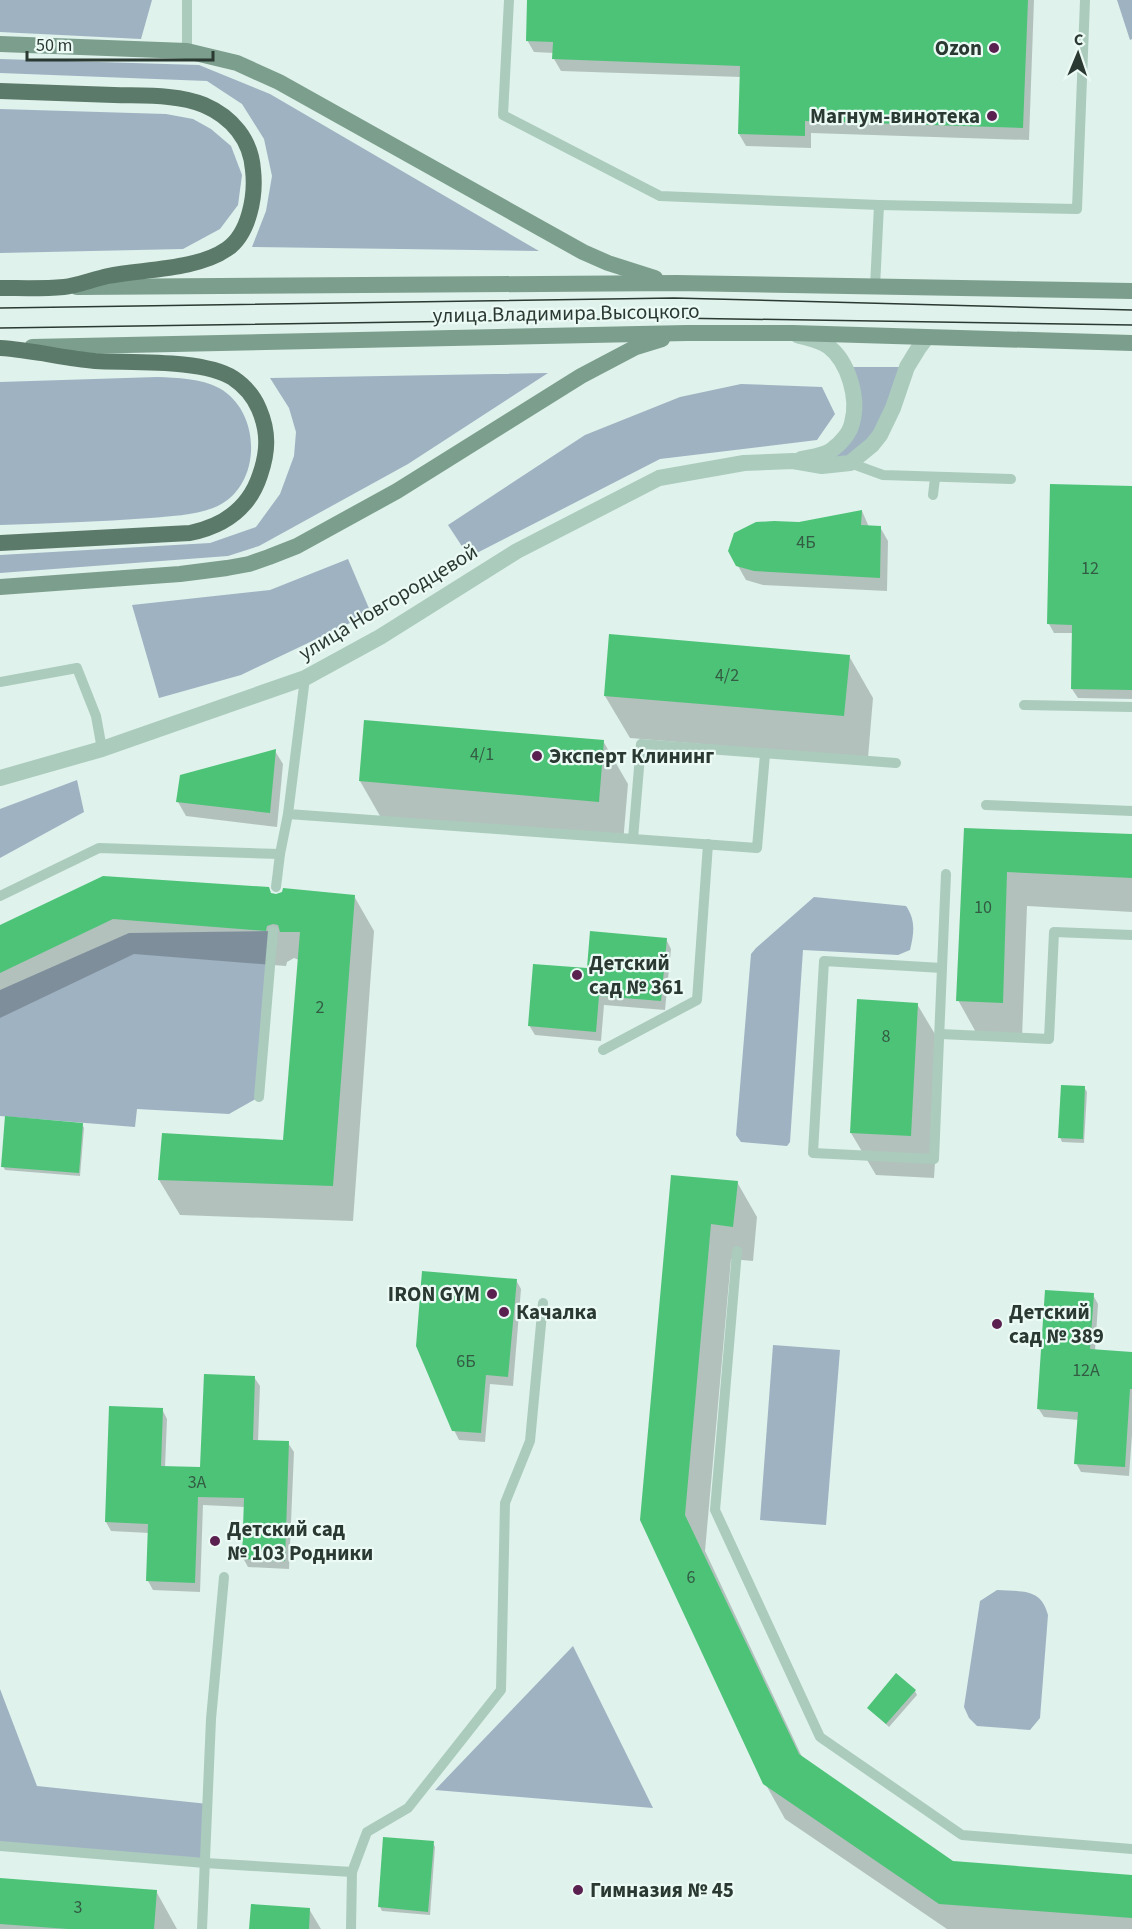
<svg xmlns="http://www.w3.org/2000/svg" width="1132" height="1929" font-family="'Source Sans 3',sans-serif">
<style>
.green{fill:#9fb2c2}
.shadow{fill:#0003}
.building{fill:#4dc378}
.lines{fill:none;stroke-linecap:round;stroke-linejoin:round}
.service{stroke:#abcbbd;stroke-width:10}
.tertiary{stroke:#abcbbd;stroke-width:16}
.secondary{stroke:#7c9e8d;stroke-width:16}
.primary{stroke:#5c7a6a;stroke-width:16}
.tram{stroke:#2a3931;stroke-width:1.5}
.poi-dot{fill:#5a204f;stroke:#ecfaf5;stroke-width:2}
.labels{text-anchor:middle;stroke-width:4.5;stroke-linejoin:round;paint-order:stroke}
.number-label{font-size:18px;fill:#335c43}
.poi-label{font-size:21px;font-weight:bold;fill:#2a3931;stroke:#ecfaf5;text-anchor:start}
.street-label{font-size:21px;fill:#2a3931;stroke:#ecfaf5}
</style>
<rect width="100%" height="100%" fill="#dff2ec"/>
<g class="green">
<path d="M0,0h152l-11,39 -141,-7z"/>
<path d="M1117,0h15v39l-2,1z"/>
<path d="M0,59l199,6 71,29 269,157 -287,-4 14,-36 6,-35 -8,-37 -22,-35 -35,-23 -207,-8z"/>
<path d="M0,109l166,5 27,5 18,10 20,17 11,29 -4,30 -18,24 -37,20 -183,4z"/>
<path d="M845,367h62l-14,41 -43,55 -33,-7 32,-25z"/>
<path d="M548,373l-140,91 -149,82 -31,10 -228,17v-18l210,-12 46,-16 24,-33 14,-38 2,-24 -7,-24 -19,-30z"/>
<path d="M157,377c20,1 44,1 62,11 40,22 43,87 7,113 -19,14 -53,15 -76,17 -50,4 -100,5 -150,7v-143z"/>
<path d="M741,384l81,3 13,27 -18,26 -157,19 -191,98 -21,-32 137,-90 95,-38z"/>
<path d="M348,559l23,54 -130,62 -82,23 -27,-93 138,-15z"/>
<path d="M77,780l7,32 -84,46v-49z"/>
<path d="M814,897l92,9c10,14 8,28 4,44l-12,5 -95,-5 -13,192 -3,4 -46,-4 -5,-7 15,-181 5,-6z"/>
<path d="M273,931l-14,166 -30,17 -92,-5 -2,18 -135,-11v-126l129,-57z"/>
<path d="M773,1345l67,5 -14,175 -66,-5z"/>
<path d="M997,1590c24,2 44,-3 51,25l-8,103 -10,12 -53,-4 -8,-8 -5,-11 16,-106z"/>
<path d="M573,1646l80,162 -218,-18z"/>
<path d="M0,1689l37,97 171,18 -3,59 -205,-17z"/>
</g>
<g class="shadow">
<path d="M529,0h505l-5,140 -218,-7v15l-65,-2 -7,-12 2,-57 -180,-6 -7,-12v-6l-20,-1 -7,-12z"/>
<path d="M1132,487v212l-54,-1 -6,-9 1,-56h-19l-5,-9z"/>
<path d="M862,511l7,16h11l8,14 -1,50 -124,-6 -17,-5 -8,-14 61,-42z"/>
<path d="M849,656l24,42 -5,60 -238,-20 -25,-42z"/>
<path d="M603,741l25,43 -5,59 -239,-20 -24,-42z"/>
<path d="M275,751l8,13 -6,63 -91,-11 -8,-14z"/>
<path d="M966,829l166,6v77l-105,-6 -5,132 -44,-2 -20,-36z"/>
<path d="M271,894l83,2 20,35 -21,290 -173,-6 -21,-35 125,-39 15,-181 -5,-2 -7,4 -1,4 -152,-12 -134,64v-91z"/>
<path d="M666,939l5,10 -6,61 -61,-5 -3,36 -66,-6 -6,-10 59,-55z"/>
<path d="M917,1004l25,42 -8,132 -58,-3 -25,-42z"/>
<path d="M1084,1087l3,5 -3,51 -22,-1 -2,-5z"/>
<path d="M82,1124l2,4 -4,48 -75,-6 -2,-4z"/>
<path d="M672,1176l65,6 20,35 -4,44 -22,-2 -26,292 98,208 150,104 179,13v53h-185l-162,-110 -20,-36 -124,-263z"/>
<path d="M516,1280l5,9 -8,97 -23,-2 -5,58 -26,-2 -5,-10z"/>
<path d="M1093,1295l5,9 -3,47 37,2v82l-3,41 -48,-4 -5,-9 3,-43 -35,-3 -6,-9z"/>
<path d="M254,1377l6,9 -2,56 30,1 6,9 -5,117 -41,-2 -5,-9 2,-51 -42,-2 -3,87 -47,-2 -5,-9 1,-48 -38,-2 -5,-9 56,-113 5,10 -2,49 37,1z"/>
<path d="M915,1691l2,4 -28,32 -20,-19z"/>
<path d="M433,1843l2,4 -5,68 -48,-4 -2,-4z"/>
<path d="M0,1879l156,12 21,38h-177z"/>
<path d="M309,1909l12,20h-70z"/>
</g>
<g class="building">
<path d="M527,0h501l-5,128 -218,-7v15l-67,-2 2,-68 -188,-7 1,-17 -27,-1z"/>
<path d="M1050,484l82,2v204l-61,-1 1,-64 -25,-1z"/>
<path d="M862,510l-1,15 20,1 -1,52 -126,-7 -18,-5 -8,-15 6,-18 22,-11 18,-1 25,1z"/>
<path d="M609,634l241,21 -6,61 -240,-20z"/>
<path d="M364,720l240,20 -5,62 -240,-21z"/>
<path d="M276,749l-6,64 -94,-11 4,-27z"/>
<path d="M964,828l168,6v44l-125,-6 -4,131 -47,-2z"/>
<path d="M103,876l166,11 2,6 5,1 6,-2 1,-4 72,7 -22,291 -175,-6 4,-47 121,7 17,-208h-20l-2,-7 -5,-1 -6,2 -1,5 -153,-12 -113,54v-48z"/>
<path d="M590,931l77,7 -6,63 -62,-5 -3,36 -68,-6 5,-62 54,4z"/>
<path d="M857,999l61,4 -7,133 -61,-3z"/>
<path d="M1061,1085l24,1 -2,53 -25,-1z"/>
<path d="M5,1116l78,7 -4,50 -78,-6z"/>
<path d="M671,1175l67,6 -5,46 -22,-3 -26,291 114,239 154,107 179,14v43l-193,-14 -176,-120 -123,-264z"/>
<path d="M422,1271l95,8 -9,98 -22,-2 -5,58 -29,-2 -36,-85z"/>
<path d="M1045,1290l49,3 -4,56 42,3v37h-2l-5,78 -51,-3 4,-52 -41,-3z"/>
<path d="M204,1374l51,2 -2,64 36,1 -4,120 -43,-2 2,-61 -46,-1 -3,86 -49,-2 2,-57 -43,-2 4,-116 54,2 -2,58 39,1z"/>
<path d="M896,1673l20,17 -30,34 -19,-16z"/>
<path d="M383,1837l51,4 -6,71 -50,-5z"/>
<path d="M0,1878l157,12 -3,39h-86l-68,-5z"/>
<path d="M251,1904l59,4 -1,21h-60z"/>
</g>
<g class="lines">
<g class="service">
<path d="M187,0v51"/>
<path d="M509,0l-6,115 157,81 219,9 198,4 8,-209"/>
<path d="M875,287l4,-82"/>
<path d="M850,463l33,12 128,4"/>
<path d="M933,495l2,-17"/>
<path d="M305,678l-17,136 345,25 8,-95 255,19"/>
<path d="M0,682l77,-14 19,48 6,33"/>
<path d="M1024,705l108,2"/>
<path d="M986,805l146,6"/>
<path d="M633,839l124,9 8,-94"/>
<path d="M276,887l4,-33"/>
<path d="M0,896l99,-48 181,6 8,-40"/>
<path d="M824,961l118,7 -8,191 -121,-6z"/>
<path d="M942,968l4,-94"/>
<path d="M940,1034l109,5 5,-107 78,3"/>
<path d="M603,1050l94,-50 11,-156"/>
<path d="M259,1097l14,-166"/>
<path d="M737,1251l-22,259 105,227 142,98 170,14"/>
<path d="M0,1846l205,17 147,9 -1,57"/>
<path d="M352,1872l15,-40 41,-24 93,-118 4,-187 25,-62 13,-138"/>
<path d="M202,1929l9,-210 13,-142"/>
</g>
<g class="tertiary">
<path d="M797,335c10,3 22,5 31,11 21,16 31,53 24,77 -2,10 -11,20 -19,26 -8,7 -22,8 -32,10"/>
<path d="M0,778l102,-29 203,-71 75,-41 137,-86 142,-73 85,-15 49,-2 29,5 28,-3 22,-18 8,-10 13,-27 14,-41 11,-18 9,-12"/>
</g>
<g class="secondary">
<path d="M0,44l187,7 50,12 42,19 304,170 25,11 47,15"/>
<path d="M77,287l600,-4 455,8"/>
<path d="M32,347l655,-14h106l339,10"/>
<path d="M0,587l180,-13 47,-6 22,-4 20,-7 28,-11 100,-55 184,-115 55,-29 26,-8"/>
</g>
<g class="primary">
<path d="M0,91c38,1 76,3 114,4 29,1 63,-1 90,10 28,12 47,35 49,65 3,26 -4,64 -26,79 -30,21 -83,20 -119,27 -14,3 -32,10 -44,11 -21,2 -43,1 -64,1"/>
<path d="M0,348c32,2 63,10 95,13 36,2 108,-2 138,17 12,8 21,19 26,31 10,23 9,43 1,66 -11,34 -36,51 -70,58l-190,10"/>
</g>
<g class="tram">
<path d="M0,308l674,-10 458,12"/>
<path d="M0,328l673,-10 459,7"/>
</g>
</g>
<g class="poi-dot">
<circle cx="994" cy="48" r="6"/>
<circle cx="992" cy="116" r="6"/>
<circle cx="537" cy="756" r="6"/>
<circle cx="577" cy="975" r="6"/>
<circle cx="492" cy="1294" r="6"/>
<circle cx="504" cy="1312" r="6"/>
<circle cx="997" cy="1324" r="6"/>
<circle cx="215" cy="1541" r="6"/>
<circle cx="578" cy="1890" r="6"/>
</g>
<g class="labels">
<g class="number-label">
<text x="806" y="548">4Б</text>
<text x="1090" y="574">12</text>
<text x="727" y="681">4/2</text>
<text x="482" y="760">4/1</text>
<text x="983" y="913">10</text>
<text x="320" y="1013">2</text>
<text x="886" y="1042">8</text>
<text x="466" y="1367">6Б</text>
<text x="1086" y="1376">12А</text>
<text x="197" y="1488">3А</text>
<text x="691" y="1583">6</text>
<text x="78" y="1913">3</text>
</g>
<g class="poi-label">
<text x="982" y="55" text-anchor="end">Ozon</text>
<text x="980" y="123" text-anchor="end">Магнум-винотека</text>
<text x="549" y="763">Эксперт Клининг</text>
<text x="589" y="970">Детский<tspan x="589" dy="24">сад № 361</tspan></text>
<text x="480" y="1301" text-anchor="end">IRON GYM</text>
<text x="516" y="1319">Качалка</text>
<text x="1009" y="1319">Детский<tspan x="1009" dy="24">сад № 389</tspan></text>
<text x="227" y="1536">Детский сад<tspan x="227" dy="24">№ 103 Родники</tspan></text>
<text x="590" y="1897">Гимназия № 45</text>
</g>
<g class="street-label">
<text transform="translate(566 313) rotate(-1)" y="7">улица Владимира Высоцкого</text>
<text transform="translate(388 602) rotate(-31)" y="7">улица Новгородцевой</text>
</g>
</g>
<g transform="translate(1078 54) rotate(2)" stroke="#ecfaf5" stroke-width="4.5" paint-order="stroke">
<path d="M0-4.5L10 22L0 15L-10 22Z" fill="#2a3931"/>
<text y="-9" font-size="16" font-weight="bold" text-anchor="middle" fill="#2a3931">С</text>
</g>
<path d="M27 51v9h186v-9" fill="none" stroke="#2a3931" stroke-width="3"/>
<text x="36" y="51" font-size="18" fill="#2a3931" stroke="#ecfaf5" stroke-width="4.5" paint-order="stroke">50 m</text>
</svg>
